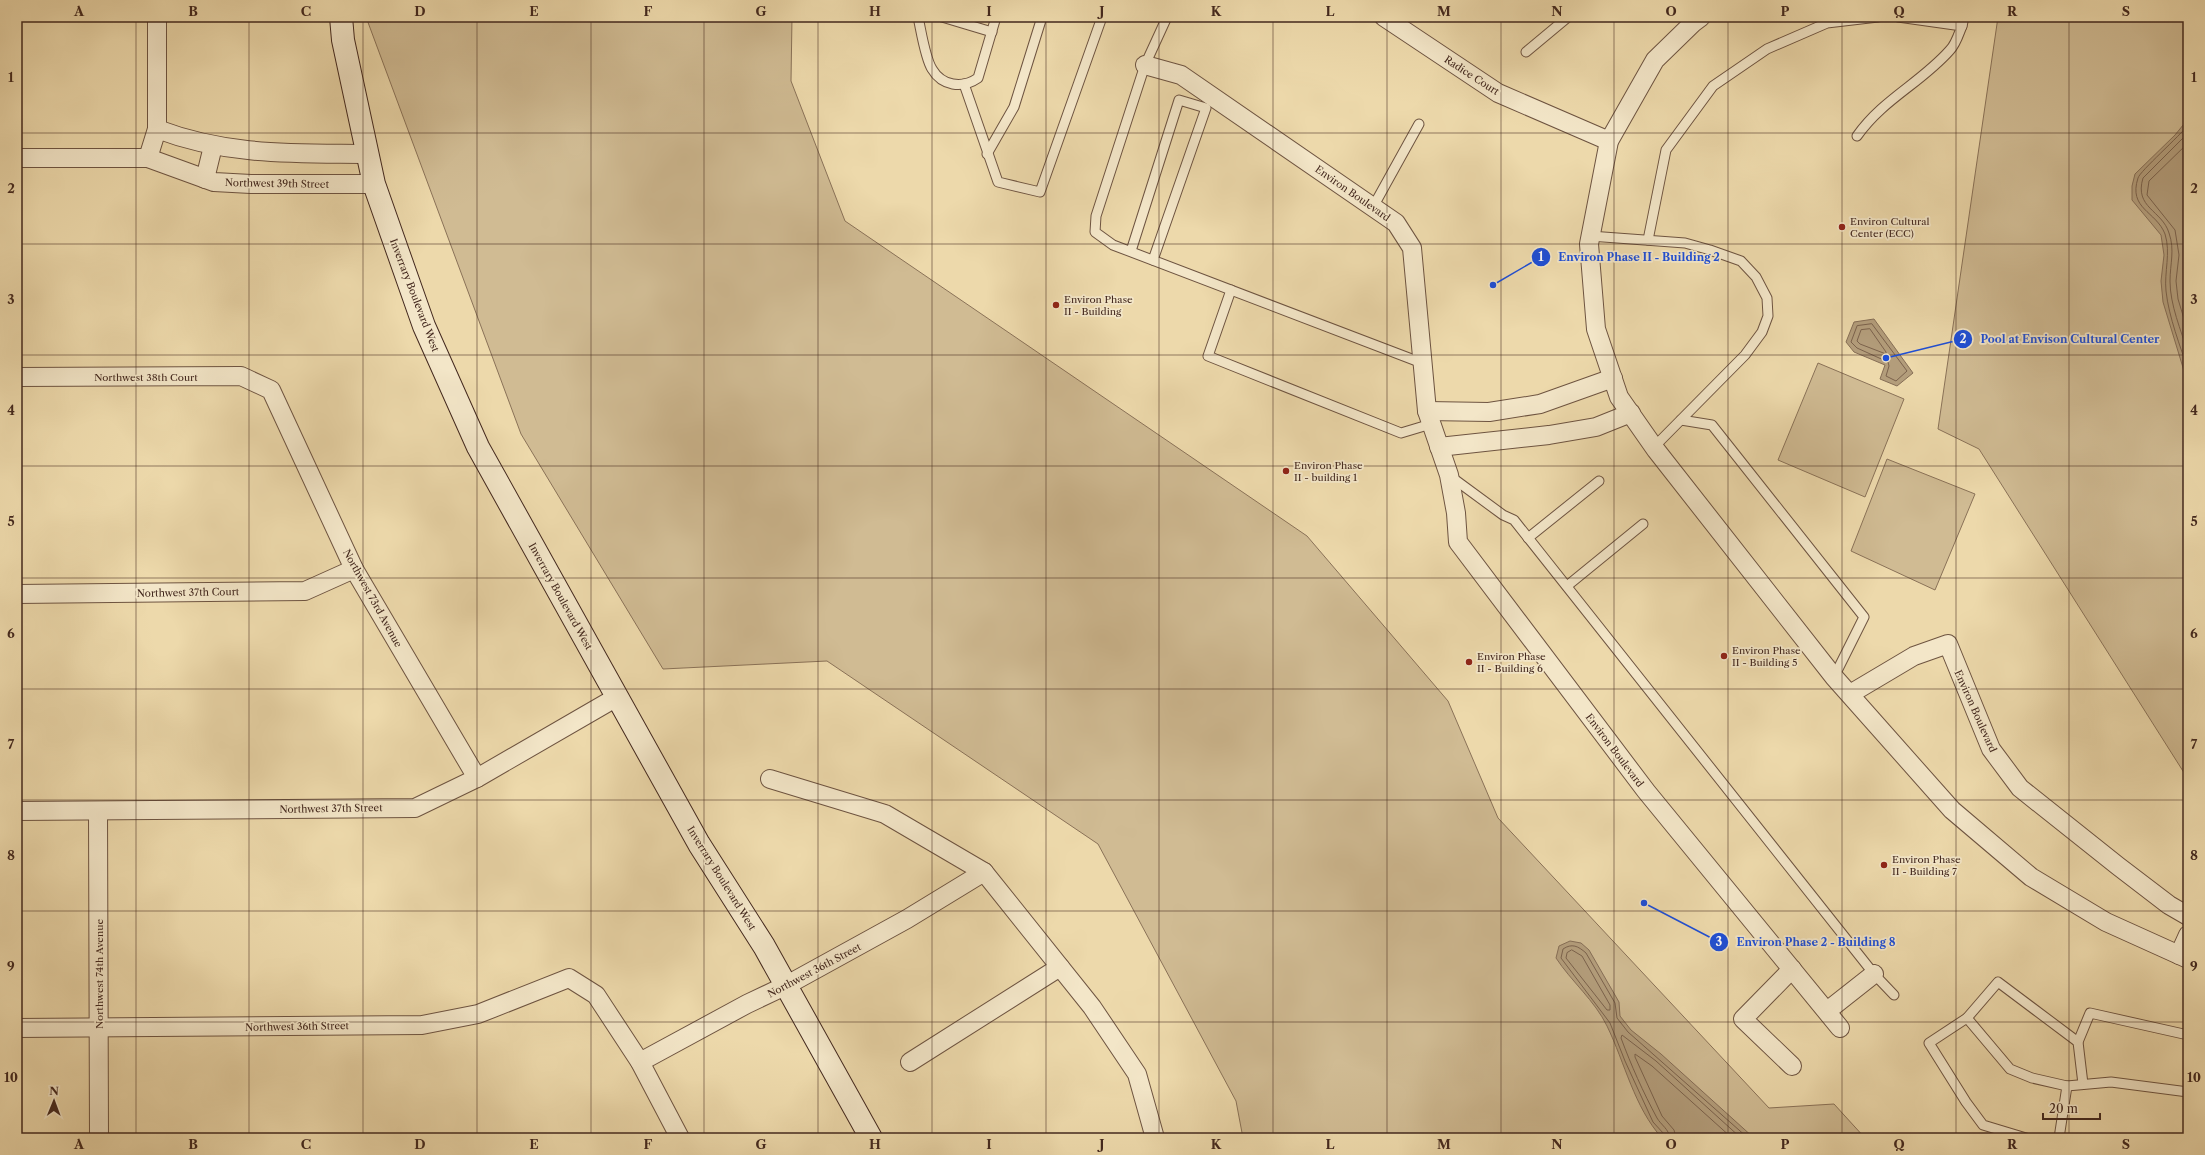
<svg xmlns="http://www.w3.org/2000/svg" width="2205" height="1155" font-family="'Libre Caslon Text',serif">
<style>
.green{fill:#d0bb93;stroke:#8a7258}
.water{fill:#b39d7b;stroke:#866e56}
.lines{fill:none;stroke-linecap:round;stroke-linejoin:round}
.shore{stroke:#7b624c;stroke-width:1}
.lane-casing{stroke:#6e5441;stroke-width:11}
.street-casing{stroke:#6e5441;stroke-width:20}
.secondary-casing{stroke:#43281e;stroke-width:24}
.lane{stroke:#f3e6c8;stroke-width:9}
.street{stroke:#f3e6c8;stroke-width:18}
.secondary{stroke:#f3e6c8;stroke-width:22}
.grid{fill:none;stroke:#43281e;stroke-width:1;stroke-opacity:0.55}
.poi-dot{fill:#8f2418;stroke:#f3e6c8;stroke-width:1.5}
.labels{text-anchor:middle;stroke-width:3.5;stroke-linejoin:round;paint-order:stroke}
.street-label{font-size:10px;fill:#43281e;stroke:#f3e6c8}
.poi-label{font-size:10px;fill:#43281e;stroke:#f3e6c8;text-anchor:start}
.leader{fill:none;stroke:#1d4ed8;stroke-width:1.5}
.callout-dot{fill:#1d4ed8;stroke:#f3e6c8;stroke-width:1.5}
.mark-label{font-size:12px;text-anchor:middle;font-weight:bold;fill:#fff}
.callout-label{font-size:11px;text-anchor:middle;font-weight:bold;fill:#1d4ed8;stroke:#f3e6c8;stroke-width:3.5;stroke-linejoin:round;paint-order:stroke}
.neatline{fill:none;stroke:#43281e;stroke-width:1.5}
.grid-label{font-size:13px;text-anchor:middle;font-weight:bold;fill:#43281e}
</style>
<rect width="100%" height="100%" fill="#edd9ab"/>
<filter id="stains"><feTurbulence type="fractalNoise" baseFrequency=".005" numOctaves="4"/><feColorMatrix values="0 0 0 0 .2 0 0 0 0 .09 0 0 0 0 .02 0 0 0 .5 -.17"/></filter>
<radialGradient id="worn" r=".72"><stop offset=".6" stop-color="#630" stop-opacity="0"/><stop offset="1" stop-color="#630" stop-opacity=".3"/></radialGradient>
<g class="green">
<path d="M366,17h426l-1,64 54,140 462,315 141,165 50,117 271,290 65,-4 31,34h-622l-7,-37 -138,-257 -271,-183 -164,8 -142,-235z"/>
<path d="M1998,17h190v762l-209,-330 -41,-20z"/>
<path d="M1818,363l86,36 -39,98 -87,-37z"/>
<path d="M1887,459l88,35 -40,96 -84,-39z"/>
</g>
<g class="water">
<path d="M2188,119v265l-25,-82 -2,-21 3,-26 -3,-20 -29,-35v-14l3,-12 40,-39z"/>
<path d="M1874,319l39,54 -16,13 -17,-7 5,-14 -31,-13 -8,-10 8,-20z"/>
<path d="M1570,941l11,2 8,7 30,52 1,14 11,14 30,24 93,84h-92c-28,-31 -37,-75 -55,-112 -12,-25 -36,-45 -51,-68l3,-12z"/>
</g>
<g class="lines">
<g class="shore">
<path d="M2188,125c-8,11 -48,46 -50,53 -10,31 18,33 27,56 6,19 -1,38 1,57 3,27 14,54 22,79"/>
<path d="M2188,133l-45,45c-9,30 19,32 26,55 6,17 1,31 1,48 0,24 11,49 18,72"/>
<path d="M2188,143l-39,38 -2,14 28,35 4,25 -3,26 2,18 10,33"/>
<path d="M1872,324l35,47 -11,10 -10,-5 3,-10 -1,-4 -31,-14 -6,-6 6,-16z"/>
<path d="M1870,329l16,23v2l-26,-10 -3,-3 4,-11z"/>
<path d="M1572,950l10,6 28,49v5h-3l-41,-52 1,-5z"/>
<path d="M1665,1138l-1,-4 -11,-12 -28,-61 -15,-38 -49,-65 2,-9c9,-6 15,-3 23,4l29,50 2,15 11,14 120,106"/>
<path d="M1670,1138c-1,-9 -9,-13 -13,-20 -14,-26 -26,-53 -36,-80l1,-3 34,26 85,77"/>
<path d="M1676,1138l-2,-8 -12,-14 -27,-59v-3l17,12 80,72"/>
</g>
<defs>
<g id="lane">
<path d="M918,17c3,13 7,41 14,52 10,17 30,20 46,9l18,-61"/>
<path d="M942,17l50,15"/>
<path d="M1167,17l-22,48 -49,151 -1,16 18,13 309,118"/>
<path d="M1898,17l64,9 2,-9"/>
<path d="M1526,52l42,-35"/>
<path d="M964,84l34,98 42,10 62,-175"/>
<path d="M1857,136c26,-37 64,-53 93,-86 6,-6 9,-17 12,-24"/>
<path d="M987,154l27,-47 28,-90"/>
<path d="M1373,207l46,-83"/>
<path d="M1590,236l95,7 25,7 31,11 15,16 11,21 1,18 -6,16 -17,23 -91,92"/>
<path d="M1648,240l18,-90 47,-64 54,-37 60,-26 51,-6"/>
<path d="M1131,251l48,-151 27,8 -53,152"/>
<path d="M1231,290l-23,66 193,77 30,-9"/>
<path d="M1681,420l31,5 152,192 -30,60"/>
<path d="M1450,476l53,39 11,5 360,454 20,21"/>
<path d="M1528,538l71,-57"/>
<path d="M1567,586l76,-62"/>
<path d="M1967,1018l43,51 22,9 35,8 44,-4 77,10"/>
<path d="M2083,1084l-5,-42 12,-29 98,22"/>
<path d="M2026,1138l-43,-13 -17,-23 -37,-59 38,-25 31,-36 80,60"/>
<path d="M2059,1138l8,-52"/>
</g>
<g id="street">
<path d="M1384,17l114,76 111,48"/>
<path d="M1701,17l-8,6 -38,37 -46,81 -20,103 7,85 23,68 37,53 178,227 118,133 79,67 75,45 82,37"/>
<path d="M1145,65l36,10 215,148 16,25 15,163 22,64 7,38 2,29 188,249 194,237"/>
<path d="M157,129c71,27 135,24 209,25"/>
<path d="M17,158h131l66,24 37,2h123"/>
<path d="M148,158l9,-29v-112"/>
<path d="M205,179l8,-33"/>
<path d="M17,377l224,-1 30,14 83,179 123,209"/>
<path d="M1427,411l62,1 51,-8 73,-26"/>
<path d="M1439,447l110,-12 47,-8 35,-14"/>
<path d="M17,594l288,-3 49,-22"/>
<path d="M1850,694l64,-38 34,-12 43,105 29,39 98,78 51,39 19,11"/>
<path d="M770,779l115,35 99,58 108,135 45,67 18,64"/>
<path d="M17,811l398,-3 62,-30 140,-81"/>
<path d="M98,811l1,327"/>
<path d="M2179,955l9,-20"/>
<path d="M1827,1011l47,-37"/>
<path d="M17,1028l405,-3 56,-11 91,-36 27,17 44,67 40,76"/>
<path d="M640,1062l107,-58 40,-19 120,-66 77,-47"/>
<path d="M910,1062l150,-95"/>
<path d="M1792,1066l-49,-47 49,-50"/>
</g>
<path id="secondary" d="M341,17l2,23 31,144 50,142 54,121 221,397 65,102 107,192"/>
</defs>
<use href="#lane" class="lane-casing"/>
<use href="#street" class="street-casing"/>
<use href="#secondary" class="secondary-casing"/>
<use href="#lane" class="lane"/>
<use href="#street" class="street"/>
<use href="#secondary" class="secondary"/>
</g>
<path class="grid" d="M136,17v1121M249,17v1121M363,17v1121M477,17v1121M591,17v1121M704,17v1121M818,17v1121M932,17v1121M1046,17v1121M1159,17v1121M1273,17v1121M1387,17v1121M1501,17v1121M1614,17v1121M1728,17v1121M1842,17v1121M1956,17v1121M2069,17v1121M17,133h2171M17,244h2171M17,355h2171M17,466h2171M17,578h2171M17,689h2171M17,800h2171M17,911h2171M17,1022h2171"/>
<g class="poi-dot">
<circle cx="1842" cy="227" r="4"/>
<circle cx="1056" cy="305" r="4"/>
<circle cx="1286" cy="471" r="4"/>
<circle cx="1724" cy="656" r="4"/>
<circle cx="1469" cy="662" r="4"/>
<circle cx="1884" cy="865" r="4"/>
</g>
<g class="labels">
<g class="street-label">
<text transform="translate(1472 75) rotate(33)" y="4">Radice Court</text>
<text transform="translate(277 183) rotate(1)" y="4">Northwest 39th Street</text>
<text transform="translate(1353 193) rotate(35)" y="4">Environ Boulevard</text>
<text transform="translate(415 295) rotate(69)" y="4">Inverrary Boulevard West</text>
<text x="146" y="381">Northwest 38th Court</text>
<text transform="translate(188 592) rotate(-1)" y="4">Northwest 37th Court</text>
<text transform="translate(561 596) rotate(61)" y="4">Inverrary Boulevard West</text>
<text transform="translate(373 598) rotate(61)" y="4">Northwest 73rd Avenue</text>
<text transform="translate(1976 711) rotate(66)" y="4">Environ Boulevard</text>
<text transform="translate(1615 750) rotate(53)" y="4">Environ Boulevard</text>
<text transform="translate(331 808) rotate(-1)" y="4">Northwest 37th Street</text>
<text transform="translate(722 878) rotate(58)" y="4">Inverrary Boulevard West</text>
<text transform="translate(814 970) rotate(-28)" y="4">Northwest 36th Street</text>
<text transform="translate(99 974) rotate(-90)" y="4">Northwest 74th Avenue</text>
<text transform="translate(297 1026) rotate(-1)" y="4">Northwest 36th Street</text>
</g>
<g class="poi-label">
<text x="1850" y="225">Environ Cultural<tspan x="1850" dy="12">Center (ECC)</tspan></text>
<text x="1064" y="303">Environ Phase<tspan x="1064" dy="12">II - Building</tspan></text>
<text x="1294" y="469">Environ Phase<tspan x="1294" dy="12">II - building 1</tspan></text>
<text x="1732" y="654">Environ Phase<tspan x="1732" dy="12">II - Building 5</tspan></text>
<text x="1477" y="660">Environ Phase<tspan x="1477" dy="12">II - Building 6</tspan></text>
<text x="1892" y="863">Environ Phase<tspan x="1892" dy="12">II - Building 7</tspan></text>
</g>
</g>
<path class="leader" d="M1493 285L1541 257M1886 358L1963 339M1644 903L1719 942"/>
<g class="callout-dot">
<circle cx="1493" cy="285" r="4"/>
<circle cx="1886" cy="358" r="4"/>
<circle cx="1644" cy="903" r="4"/>
<circle cx="1541" cy="257" r="10"/>
<circle cx="1963" cy="339" r="10"/>
<circle cx="1719" cy="942" r="10"/>
</g>
<g class="mark-label">
<text x="1541" y="261">1</text>
<text x="1963" y="343">2</text>
<text x="1719" y="946">3</text>
</g>
<g class="callout-label">
<text x="1639" y="261">Environ Phase II - Building 2</text>
<text x="2070" y="343">Pool at Envison Cultural Center</text>
<text x="1816" y="946">Environ Phase 2 - Building 8</text>
</g>
<rect width="2205" height="1155" fill="none" stroke="#edd9ab" stroke-width="44"/>
<g transform="translate(54 1101) rotate(1)" stroke="#f3e6c8" stroke-width="3" paint-order="stroke">
<path d="M0-3L7 15L0 10L-7 15Z" fill="#43281e"/>
<text y="-6" font-size="11" font-weight="bold" text-anchor="middle" fill="#43281e">N</text>
</g>
<path d="M2043 1113v6h57v-6" fill="none" stroke="#43281e" stroke-width="2"/>
<text x="2049" y="1113" font-size="12" fill="#43281e" stroke="#f3e6c8" stroke-width="3" paint-order="stroke">20 m</text>
<rect x="22" y="22" width="2161" height="1111" class="neatline"/>
<g class="grid-label">
<text x="79" y="16">A</text>
<text x="193" y="16">B</text>
<text x="306" y="16">C</text>
<text x="420" y="16">D</text>
<text x="534" y="16">E</text>
<text x="648" y="16">F</text>
<text x="761" y="16">G</text>
<text x="875" y="16">H</text>
<text x="989" y="16">I</text>
<text x="1102" y="16">J</text>
<text x="1216" y="16">K</text>
<text x="1330" y="16">L</text>
<text x="1444" y="16">M</text>
<text x="1557" y="16">N</text>
<text x="1671" y="16">O</text>
<text x="1785" y="16">P</text>
<text x="1899" y="16">Q</text>
<text x="2012" y="16">R</text>
<text x="2126" y="16">S</text>
<text x="11" y="82">1</text>
<text x="2194" y="82">1</text>
<text x="11" y="193">2</text>
<text x="2194" y="193">2</text>
<text x="11" y="304">3</text>
<text x="2194" y="304">3</text>
<text x="11" y="415">4</text>
<text x="2194" y="415">4</text>
<text x="11" y="526">5</text>
<text x="2194" y="526">5</text>
<text x="11" y="638">6</text>
<text x="2194" y="638">6</text>
<text x="11" y="749">7</text>
<text x="2194" y="749">7</text>
<text x="11" y="860">8</text>
<text x="2194" y="860">8</text>
<text x="11" y="971">9</text>
<text x="2194" y="971">9</text>
<text x="11" y="1082">10</text>
<text x="2194" y="1082">10</text>
<text x="79" y="1149">A</text>
<text x="193" y="1149">B</text>
<text x="306" y="1149">C</text>
<text x="420" y="1149">D</text>
<text x="534" y="1149">E</text>
<text x="648" y="1149">F</text>
<text x="761" y="1149">G</text>
<text x="875" y="1149">H</text>
<text x="989" y="1149">I</text>
<text x="1102" y="1149">J</text>
<text x="1216" y="1149">K</text>
<text x="1330" y="1149">L</text>
<text x="1444" y="1149">M</text>
<text x="1557" y="1149">N</text>
<text x="1671" y="1149">O</text>
<text x="1785" y="1149">P</text>
<text x="1899" y="1149">Q</text>
<text x="2012" y="1149">R</text>
<text x="2126" y="1149">S</text>
</g>
<rect width="100%" height="100%" filter="url(#stains)"/>
<rect width="100%" height="100%" fill="url(#worn)"/>
</svg>
